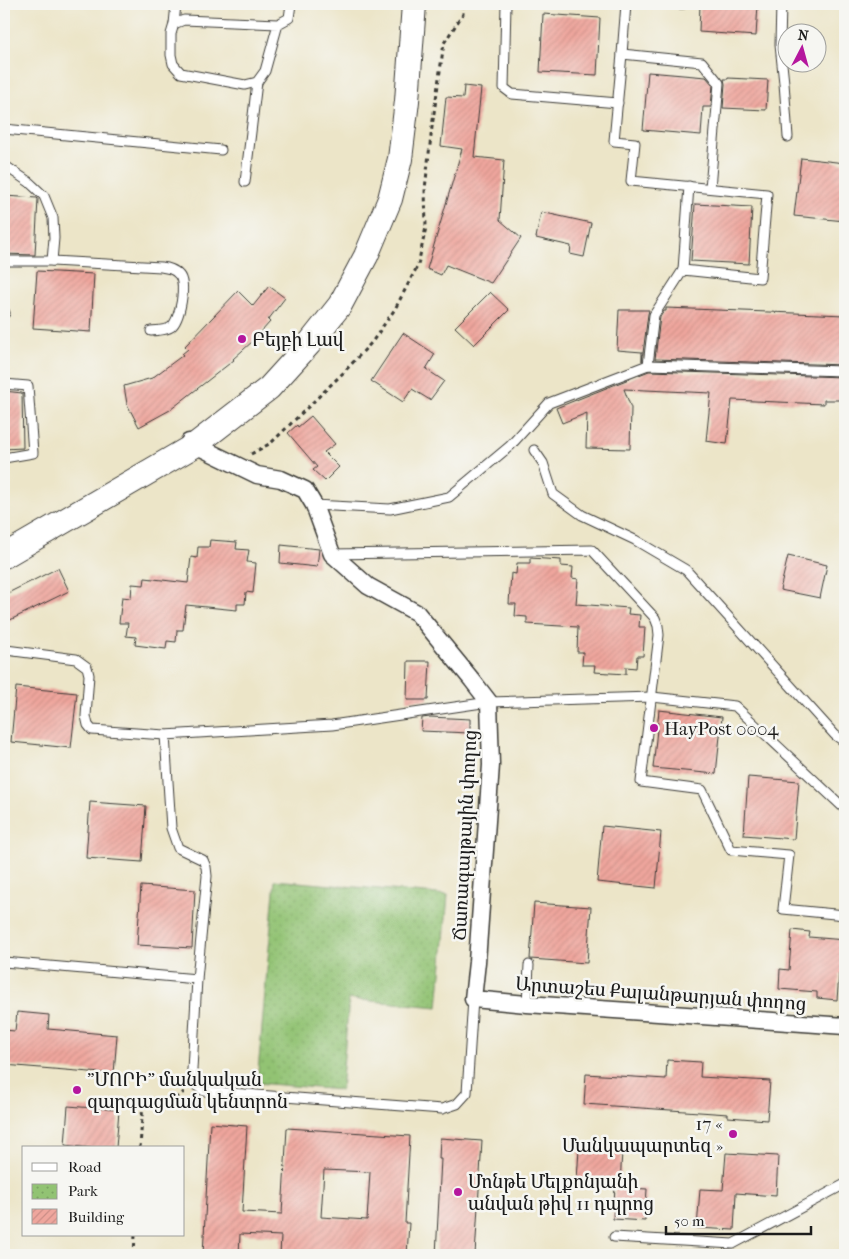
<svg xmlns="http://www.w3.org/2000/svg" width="849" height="1259" font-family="'IM FELL French Canon','Noto Serif Armenian',serif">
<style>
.park{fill:url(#park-dots);stroke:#577048}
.building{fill:url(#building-hatch);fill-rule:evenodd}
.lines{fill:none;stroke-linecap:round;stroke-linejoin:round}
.lane-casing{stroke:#3b3a36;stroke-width:11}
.street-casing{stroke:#3b3a36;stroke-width:19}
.secondary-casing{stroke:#3b3a36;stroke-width:26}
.path{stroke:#3b3a36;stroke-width:3;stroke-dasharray:4 4;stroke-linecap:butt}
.lane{stroke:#fff;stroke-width:9}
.street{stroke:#fff;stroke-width:16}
.secondary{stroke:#fff;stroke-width:24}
.poi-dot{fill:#b5179e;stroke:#f6f6f2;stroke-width:2}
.labels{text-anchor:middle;stroke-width:5;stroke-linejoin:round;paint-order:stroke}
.poi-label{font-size:19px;fill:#1c1c1c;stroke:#f6f6f2;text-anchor:start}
.street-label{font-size:19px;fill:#1c1c1c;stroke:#f6f6f2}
</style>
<defs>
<pattern id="park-dots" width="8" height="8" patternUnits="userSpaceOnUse" patternTransform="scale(1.25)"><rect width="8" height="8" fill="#92c373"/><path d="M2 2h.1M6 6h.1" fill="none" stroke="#7da763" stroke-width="1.8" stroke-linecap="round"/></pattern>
<pattern id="building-hatch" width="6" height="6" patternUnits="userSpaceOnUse" patternTransform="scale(1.25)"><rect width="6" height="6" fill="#efa69d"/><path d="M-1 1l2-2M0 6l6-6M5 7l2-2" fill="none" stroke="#cc8e87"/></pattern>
</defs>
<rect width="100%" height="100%" fill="#f6f6f2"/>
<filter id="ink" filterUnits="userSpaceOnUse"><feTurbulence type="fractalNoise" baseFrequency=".02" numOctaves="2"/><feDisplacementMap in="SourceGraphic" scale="10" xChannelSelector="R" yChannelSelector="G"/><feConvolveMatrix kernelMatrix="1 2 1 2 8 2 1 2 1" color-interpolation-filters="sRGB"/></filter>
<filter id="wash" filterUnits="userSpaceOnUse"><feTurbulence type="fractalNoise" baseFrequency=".0096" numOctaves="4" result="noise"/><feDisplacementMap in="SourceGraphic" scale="20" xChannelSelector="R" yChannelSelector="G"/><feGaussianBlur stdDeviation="1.12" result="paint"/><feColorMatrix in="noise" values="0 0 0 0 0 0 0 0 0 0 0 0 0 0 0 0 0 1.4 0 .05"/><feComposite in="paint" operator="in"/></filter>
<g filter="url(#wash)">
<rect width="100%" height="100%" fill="#ece5c8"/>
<path class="park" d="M275,880l173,15 -10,112 -89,-8 -8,91 -84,-7z"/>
<g id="blocks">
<g class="building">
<path d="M700,4h58l-2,32 -57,-4z"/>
<path d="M543,14l57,4 -3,57 -57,-3z"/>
<path d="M648,72l58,5 7,8 -2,22h-8l-2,28 -58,-5z"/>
<path d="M728,78l40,2 -2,30 -43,-2 2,-24 -1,-5h4z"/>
<path d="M464,86l17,2 -7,69 30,3 -4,60 21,18 -30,45 -45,-18 -5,10 -14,-6 35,-120 -21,-3 5,-49 17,1z"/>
<path d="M801,158l44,5v58l-51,-5z"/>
<path d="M4,196l33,2 1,1 -3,56 -31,-1z"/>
<path d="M695,204l57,3 -3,57 -58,-3z"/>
<path d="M541,212l50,11 -7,34 -14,-3 1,-8 -35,-8z"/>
<path d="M37,271l57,3 -3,58 -58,-4z"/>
<path d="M269,286l16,12 -17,22 2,2 -17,19 -20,18 1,1 -64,50 -31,17 -12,-23 -3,-18 28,-8 31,-23 -1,-1 6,-5 -3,-3 53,-55 15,15z"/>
<path d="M490,292l19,18 -35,35 -19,-18z"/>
<path d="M666,308l179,7v50l-190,-6 5,-42 4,-6h2z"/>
<path d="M619,310h30l-1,4 -6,47v-9l-25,-2z"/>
<path d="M403,333l32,21 -9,15 18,12 -14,19 -18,-11 -9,13 -32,-21z"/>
<path d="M649,371l195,6 -1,23h-19v4l-92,-4 -5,44 -21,-3 5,-48 -87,-4 7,19 -1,41 -44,-1 1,-35 -25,10 -6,-15z"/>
<path d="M4,391l18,2 1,55 -19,1z"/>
<path d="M311,416l24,28 -11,8 15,15 -14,14 -12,-11 4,-3 -29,-34 9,-8 1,2z"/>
<path d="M210,540l27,2 -1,7 13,1 -2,12 9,1 -3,30 -7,-1 -1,12h-8v6l-51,-5 -3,25h-6l-1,12 -9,-1 -1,8 -31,-4 1,-8 -10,-1 2,-13h-9l3,-26 9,1 1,-14 12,1 1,-7 43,5 3,-26 6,1 1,-11h11z"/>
<path d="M281,545l38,4 -2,18 -37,-4z"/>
<path d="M788,556l39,9 -7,33 -40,-8z"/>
<path d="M530,558l31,2v6l12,1 -1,11 6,1 -2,25 53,4 -1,6 12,1 -1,12h6l-2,29h-6l-1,12 -10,-1v7l-32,-2 1,-7h-13l1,-13h-6l1,-25 -51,-3v-7l-12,-1 1,-12h-7l2,-31 5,1 1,-11h13z"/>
<path d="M58,568l11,23 -65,32v-28z"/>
<path d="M408,661h22l-2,39h-21z"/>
<path d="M16,687l61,6 -6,55 -60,-6z"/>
<path d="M659,710l63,7 -6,57 -63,-6z"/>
<path d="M430,717l40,2v14l-49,-2 1,-13z"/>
<path d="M748,777l51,4 -5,58 -50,-4z"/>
<path d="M90,802l56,4 -4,56 -56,-4z"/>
<path d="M602,826l59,6 -5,56 -59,-6z"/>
<path d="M141,886l54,4 -3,58 -55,-3z"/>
<path d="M534,903l57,4 -4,56 -57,-4z"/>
<path d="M792,930l18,2 -1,5 36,3v34h-6l-2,26 -20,-2v-6l-38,-3 1,-20 9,1z"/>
<path d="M17,1012l32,3 -1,14 69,6 -3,39 -110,-9v-35l11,1z"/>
<path d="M667,1060l34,2 -1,15 70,4 -3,39 -39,-3v-3l-144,-10 2,-30 80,5z"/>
<path d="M68,1106l51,4 -3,38h-25l-26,-3z"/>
<path d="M210,1123l37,3 -5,86 40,2 5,-86 123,8 -5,87h4l-2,32h-127l1,-19 -41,-2 -1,21h-36zM324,1170l46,2 -3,48 -46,-3z"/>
<path d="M440,1138l42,3 -7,114h-39l5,-96h-2z"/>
<path d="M579,1149l43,3 -2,31 -43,-3z"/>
<path d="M726,1153l52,3 -2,40 -40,-3 -2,37 -37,-2 3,-39 23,1z"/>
<path d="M615,1187l32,2 -2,32 -32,-2z"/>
</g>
</g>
</g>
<g filter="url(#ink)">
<use href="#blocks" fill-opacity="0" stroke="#3b3a36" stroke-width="1"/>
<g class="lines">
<defs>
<g id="lane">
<path d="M506,4l-2,84 8,6 106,9"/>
<path d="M626,4l-4,50 -8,87 21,2 -4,38 136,13 -7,84 -77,-8 -29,45 -6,50"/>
<path d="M675,4h8"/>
<path d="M781,4l-1,41 4,38 4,54"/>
<path d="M174,24l2,-20"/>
<path d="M278,24l-13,47 -8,11 -12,3 -64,-12 -8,-9 -2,-9v-21l3,-10 10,-4 94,4 11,-6 2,-14"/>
<path d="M622,54l80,8 17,21 -9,105"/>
<path d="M4,129l217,21"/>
<path d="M4,165l25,17 15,14 9,22 1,20 -2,23"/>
<path d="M245,182l12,-100"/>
<path d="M4,261h48l109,6c7,1 13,2 18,8 8,9 1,45 -8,52 -6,4 -13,3 -20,4"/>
<path d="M683,270l6,-84"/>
<path d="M4,311l1,2"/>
<path d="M4,384l24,2 5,67 -29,5"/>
<path d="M534,450l9,13 10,31 29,21 53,25 51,30 149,165 10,7"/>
<path d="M314,505l76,4 59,-12 61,-51 39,-43 99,-38 194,6"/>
<path d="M332,554l260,-4 63,68 3,8 1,9 -18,147 61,8 29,60 58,5 -6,54 62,6"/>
<path d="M4,647l2,3 70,9 11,8 2,8 -3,41 2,9 4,5 73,5 167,-10 157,-23 163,-5 83,9 110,103"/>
<path d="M165,735l6,93 7,20 25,12 3,7 1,9 -10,103 -5,91 2,14 10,7 238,18 15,-5 10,-11 6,-94"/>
<path d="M4,962l193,17"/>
<path d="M527,1004l2,-39"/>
<path d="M614,1237l119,7 112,-60"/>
</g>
<path id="street" d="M189,442l68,33 24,4 24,11 9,15 18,49 36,32 49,27 55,67 17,22 2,63 -14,197 -4,37 54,5 318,22"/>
<path id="secondary" d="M4,556l191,-111 74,-57 40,-44 31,-39 26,-49 24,-57 10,-40 7,-58 7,-97"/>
</defs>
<use href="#lane" class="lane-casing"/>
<use href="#street" class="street-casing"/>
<use href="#secondary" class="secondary-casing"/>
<g class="path">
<path d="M251,454l20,-11 72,-70 29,-31 23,-33 23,-44 8,-38 -1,-38 7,-62 12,-84 19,-29v-10"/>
<path d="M140,1148l3,-46h28l13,-10"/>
<path d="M134,1255l1,-20"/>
</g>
<use href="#lane" class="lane"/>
<use href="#street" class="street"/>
<use href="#secondary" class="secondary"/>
</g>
</g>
<g class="poi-dot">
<circle cx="242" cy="339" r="5"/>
<circle cx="654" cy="728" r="5"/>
<circle cx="77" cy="1090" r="5"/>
<circle cx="733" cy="1134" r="5"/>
<circle cx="458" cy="1192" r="5"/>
</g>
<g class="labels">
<g class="poi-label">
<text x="252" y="346">Բեյբի Լավ</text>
<text x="664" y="735">HayPost 0004</text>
<text x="87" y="1086">"ՄՈՐԻ" մանկական<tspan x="87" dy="22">զարգացման կենտրոն</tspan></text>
<text x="723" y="1130" text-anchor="end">17 «<tspan x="723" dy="22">Մանկապարտեզ »</tspan></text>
<text x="468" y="1188">Մոնթե Մելքոնյանի<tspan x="468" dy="22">անվան թիվ 11 դպրոց</tspan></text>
</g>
<g class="street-label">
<text transform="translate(464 835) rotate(-87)" y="7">Ճառագայթային փողոց</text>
<text transform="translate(661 993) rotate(4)" y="7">Արտաշես Քալանթարյան փողոց</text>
</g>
</g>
<rect width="849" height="1259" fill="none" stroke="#f6f6f2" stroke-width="20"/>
<rect x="22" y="1146" width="162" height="90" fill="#f6f6f2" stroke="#9f9f9c"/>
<rect x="32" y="1163" width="25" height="8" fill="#ffffff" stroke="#9f9f9c"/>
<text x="68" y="1172" font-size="15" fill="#1c1c1c">Road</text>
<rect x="32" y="1184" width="25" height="15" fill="url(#park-dots)" stroke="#9f9f9c"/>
<text x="68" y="1196" font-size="15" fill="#1c1c1c">Park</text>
<rect x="32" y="1209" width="25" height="15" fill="url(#building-hatch)" stroke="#9f9f9c"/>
<text x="68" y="1222" font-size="15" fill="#1c1c1c">Building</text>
<g transform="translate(802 48) rotate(6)"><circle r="24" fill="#f6f6f2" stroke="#9f9f9c"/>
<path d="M0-4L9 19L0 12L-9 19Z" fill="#b5179e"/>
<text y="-8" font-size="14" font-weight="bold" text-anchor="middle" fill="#1c1c1c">N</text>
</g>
<path d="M666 1226v8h145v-8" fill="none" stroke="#1c1c1c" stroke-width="2.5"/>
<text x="674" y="1226" font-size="15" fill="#1c1c1c" stroke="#f6f6f2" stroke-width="4" paint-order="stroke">50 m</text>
</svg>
